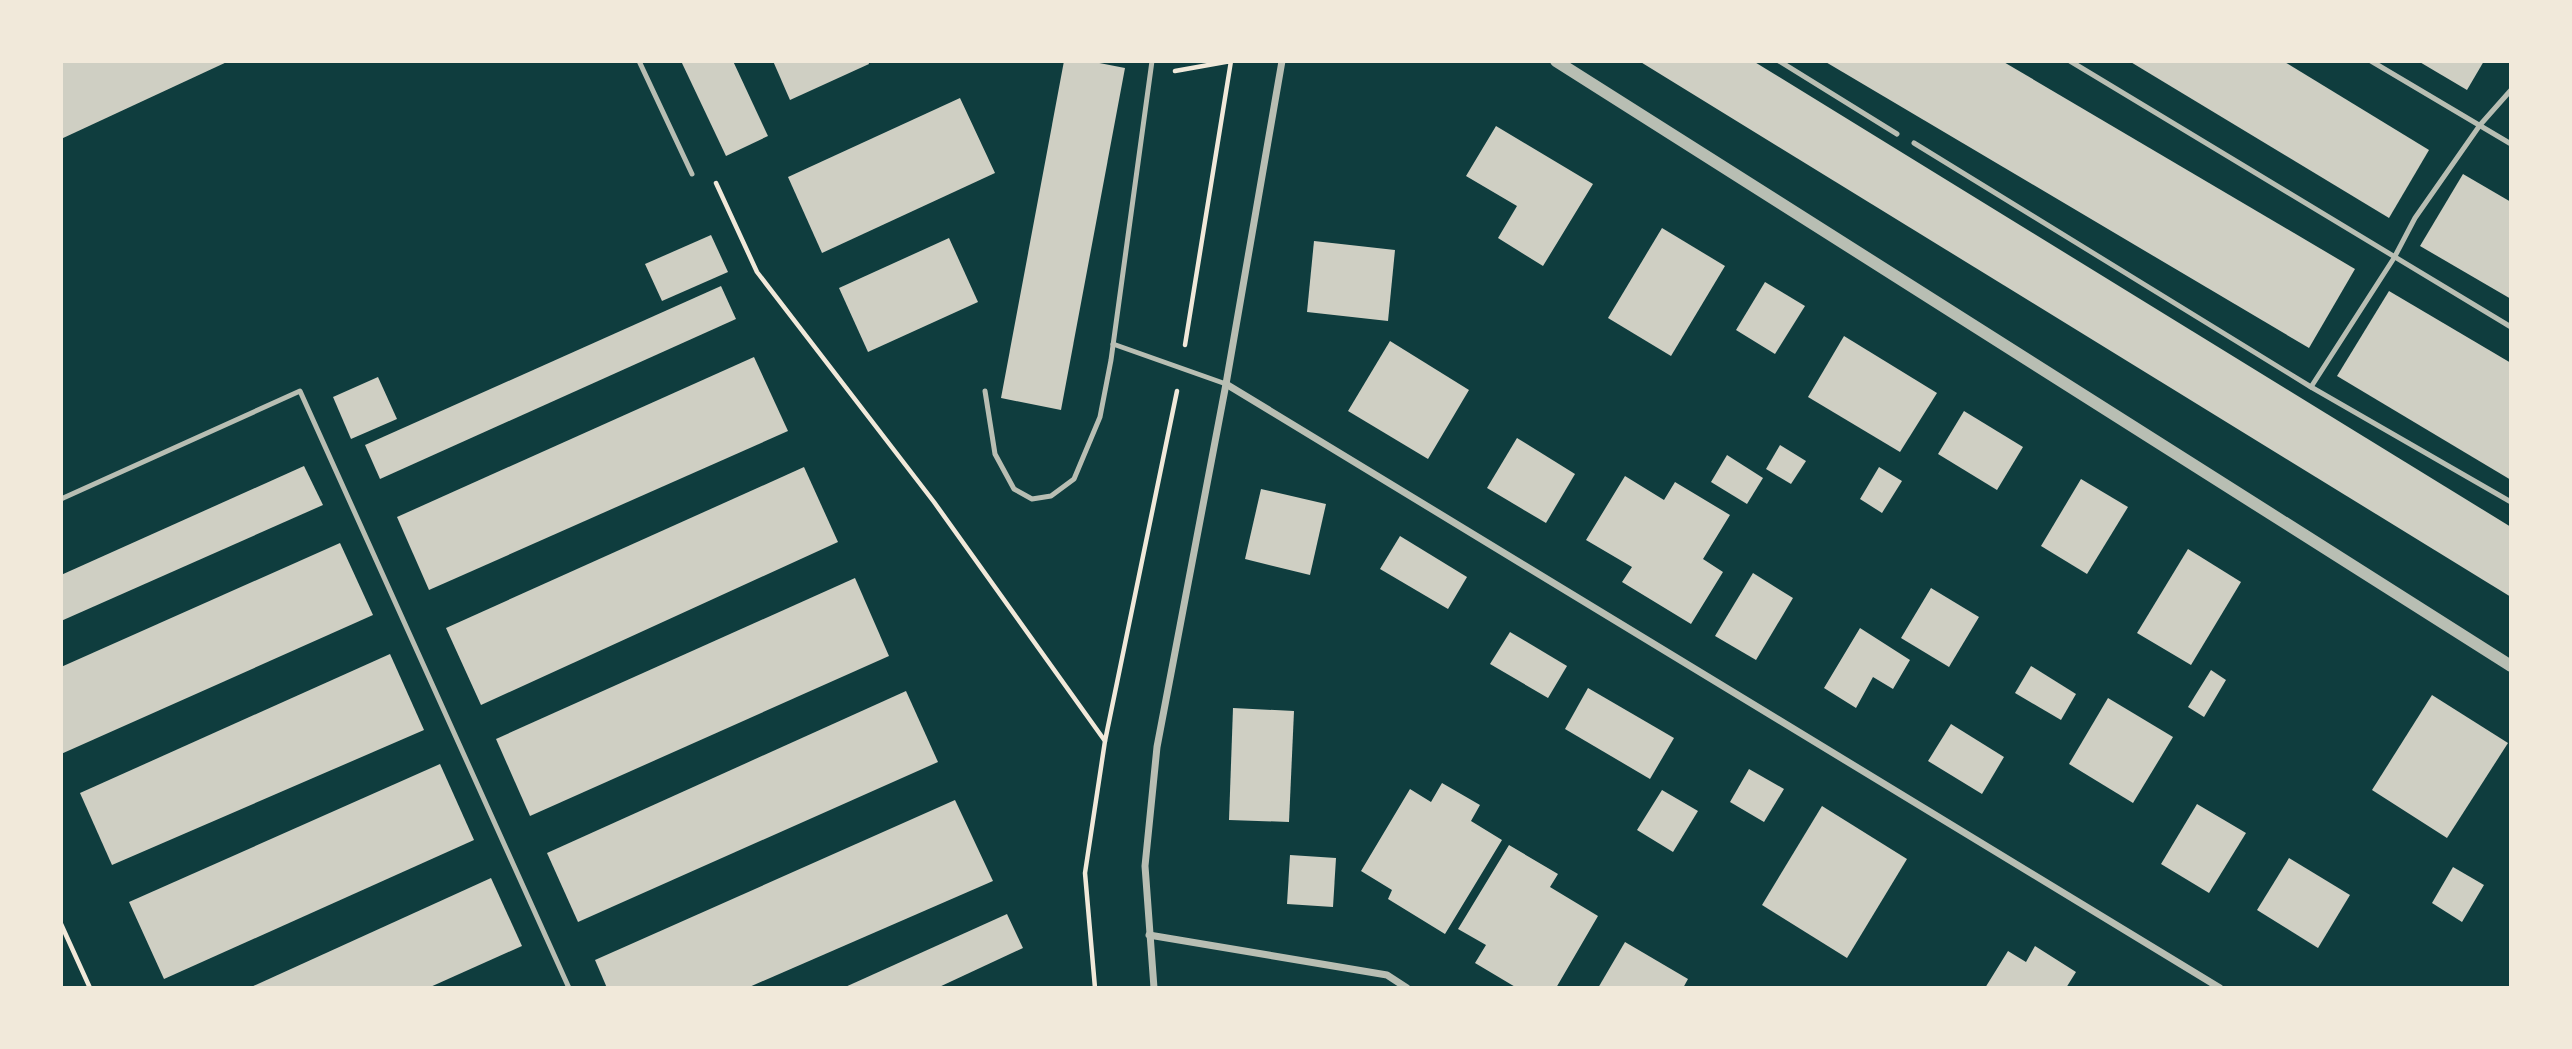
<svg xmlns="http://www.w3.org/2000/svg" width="2572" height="1049" font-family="Overpass,sans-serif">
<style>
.building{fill:#cfcfc3}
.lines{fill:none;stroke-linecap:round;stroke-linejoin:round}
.path{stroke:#f1e9da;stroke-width:4.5}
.service{stroke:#b8beb3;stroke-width:5}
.minor{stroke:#b8beb3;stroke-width:7}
.tertiary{stroke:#b8beb3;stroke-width:12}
</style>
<rect width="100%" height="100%" fill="#0f3d3e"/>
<g class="building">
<path d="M61,61h168l-168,78z"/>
<path d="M681,61h52l35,75 -42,20z"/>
<path d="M773,61h95l1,3 -79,36z"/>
<path d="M1064,61h25l36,7 -64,342 -60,-12z"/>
<path d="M1639,61h114l758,466v70z"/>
<path d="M1824,61h178l353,208 -46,79z"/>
<path d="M2129,61h154l146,89 -40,68z"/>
<path d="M2418,61h66l-17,29z"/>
<path d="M960,98l35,75 -173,80 -34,-76z"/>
<path d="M1496,126l97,58 -50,82 -45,-28 19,-32 -51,-30z"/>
<path d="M2463,174l48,28v97l-91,-53z"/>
<path d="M1662,228l63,38 -54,90 -63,-38z"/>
<path d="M711,235l17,37 -66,29 -17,-37z"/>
<path d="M949,238l29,64 -110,50 -29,-64z"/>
<path d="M1314,241l81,9 -7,71 -81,-9z"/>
<path d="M1765,282l40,24 -30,48 -39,-24z"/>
<path d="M721,286l15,33 -356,160 -15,-34z"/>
<path d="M2389,291l122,72v117l-174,-104z"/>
<path d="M1844,336l93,57 -37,59 -92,-55z"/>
<path d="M1390,341l79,49 -41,69 -80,-48z"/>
<path d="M754,357l34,74 -359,159 -32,-73z"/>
<path d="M378,377l19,42 -46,20 -18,-42z"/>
<path d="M1964,411l59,36 -26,43 -59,-36z"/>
<path d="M1517,438l58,36 -29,49 -59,-35z"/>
<path d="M1780,445l26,16 -15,23 -25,-15z"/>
<path d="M1727,455l36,23 -16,26 -36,-22z"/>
<path d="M304,466l19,39 -262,116v-46z"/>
<path d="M804,467l34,75 -357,163 -35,-77z"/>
<path d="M1879,467l23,14 -20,32 -22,-14z"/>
<path d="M1625,476l39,24 11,-18 55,33 -27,44 20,13 -32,52 -69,-42 10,-15 -46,-27z"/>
<path d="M2081,479l47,28 -41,67 -46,-28z"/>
<path d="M1261,489l65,15 -16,71 -65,-16z"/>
<path d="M1400,536l67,41 -19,32 -68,-40z"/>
<path d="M340,543l33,72 -312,139v-87z"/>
<path d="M2188,549l53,33 -50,83 -54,-32z"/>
<path d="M1753,573l40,25 -37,62 -41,-24z"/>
<path d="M855,578l34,78 -359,160 -34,-77z"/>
<path d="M1931,588l48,29 -30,50 -48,-29z"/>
<path d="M1860,628l50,32 -17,29 -20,-12 -17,31 -32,-20z"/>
<path d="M1510,632l57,34 -19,32 -58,-34z"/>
<path d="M390,654l34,76 -312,135 -32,-72z"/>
<path d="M2031,666l45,28 -15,26 -46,-27z"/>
<path d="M2211,670l15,10 -22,37 -16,-10z"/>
<path d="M1588,688l86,50 -24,41 -85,-50z"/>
<path d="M906,691l32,71 -360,160 -31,-69z"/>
<path d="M2432,695l76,48 -61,95 -75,-48z"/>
<path d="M2108,698l65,39 -40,66 -64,-39z"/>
<path d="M1233,708l61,3 -5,111 -60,-2z"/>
<path d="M1951,724l53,33 -22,37 -54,-33z"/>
<path d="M440,764l34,76 -310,139 -35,-77z"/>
<path d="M1749,769l35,20 -20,33 -34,-20z"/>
<path d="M1442,783l38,22 -9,16 31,19 -57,94 -57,-35 4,-9 -31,-19 49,-82 21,13z"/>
<path d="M1662,790l36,21 -25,41 -36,-22z"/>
<path d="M955,800l38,81 -246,107h-140l-12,-28z"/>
<path d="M2197,804l49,29 -37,60 -48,-29z"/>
<path d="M1822,806l85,53 -60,99 -85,-53z"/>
<path d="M1509,845l49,29 -8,13 48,29 -42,72h-39l-42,-25 11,-18 -28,-16z"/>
<path d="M1290,855l46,3 -3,49 -46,-3z"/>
<path d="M2289,858l61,37 -32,53 -61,-38z"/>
<path d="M2453,867l31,18 -22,37 -30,-19z"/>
<path d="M491,878l31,68 -94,42h-179z"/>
<path d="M1007,914l16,34 -86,40h-94z"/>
<path d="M1625,942l63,37 -5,9h-85z"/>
<path d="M2035,946l41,26 -10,16h-81l23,-37 18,11z"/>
</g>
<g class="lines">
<g class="path">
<path d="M1175,71l56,-10 -46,284"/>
<path d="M716,183l41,89 177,230 171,239 -20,132 10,115"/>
<path d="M1105,741l72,-350"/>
<path d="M61,924l29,64"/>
</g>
<g class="service">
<path d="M639,61l53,113"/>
<path d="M1779,61l118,73"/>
<path d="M2070,61l441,266"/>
<path d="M2371,61l140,83"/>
<path d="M1914,143l397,244 200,115"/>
<path d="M1113,344l113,40"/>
<path d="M2311,387l83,-129 21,-40 65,-93 31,-35"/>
<path d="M985,391l10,63 19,35 18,10 19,-3 23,-17 26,-62 11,-57 41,-299"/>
<path d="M61,499l239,-108 269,597"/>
</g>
<g class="minor">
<path d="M1226,384l994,604"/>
<path d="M1149,935l238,40 20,13"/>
<path d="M1154,988l-9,-122 12,-119 69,-363 56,-323"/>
</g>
<path class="tertiary" d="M1556,61l955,605"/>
</g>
<rect width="2572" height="1049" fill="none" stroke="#f1e9da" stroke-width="126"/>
</svg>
